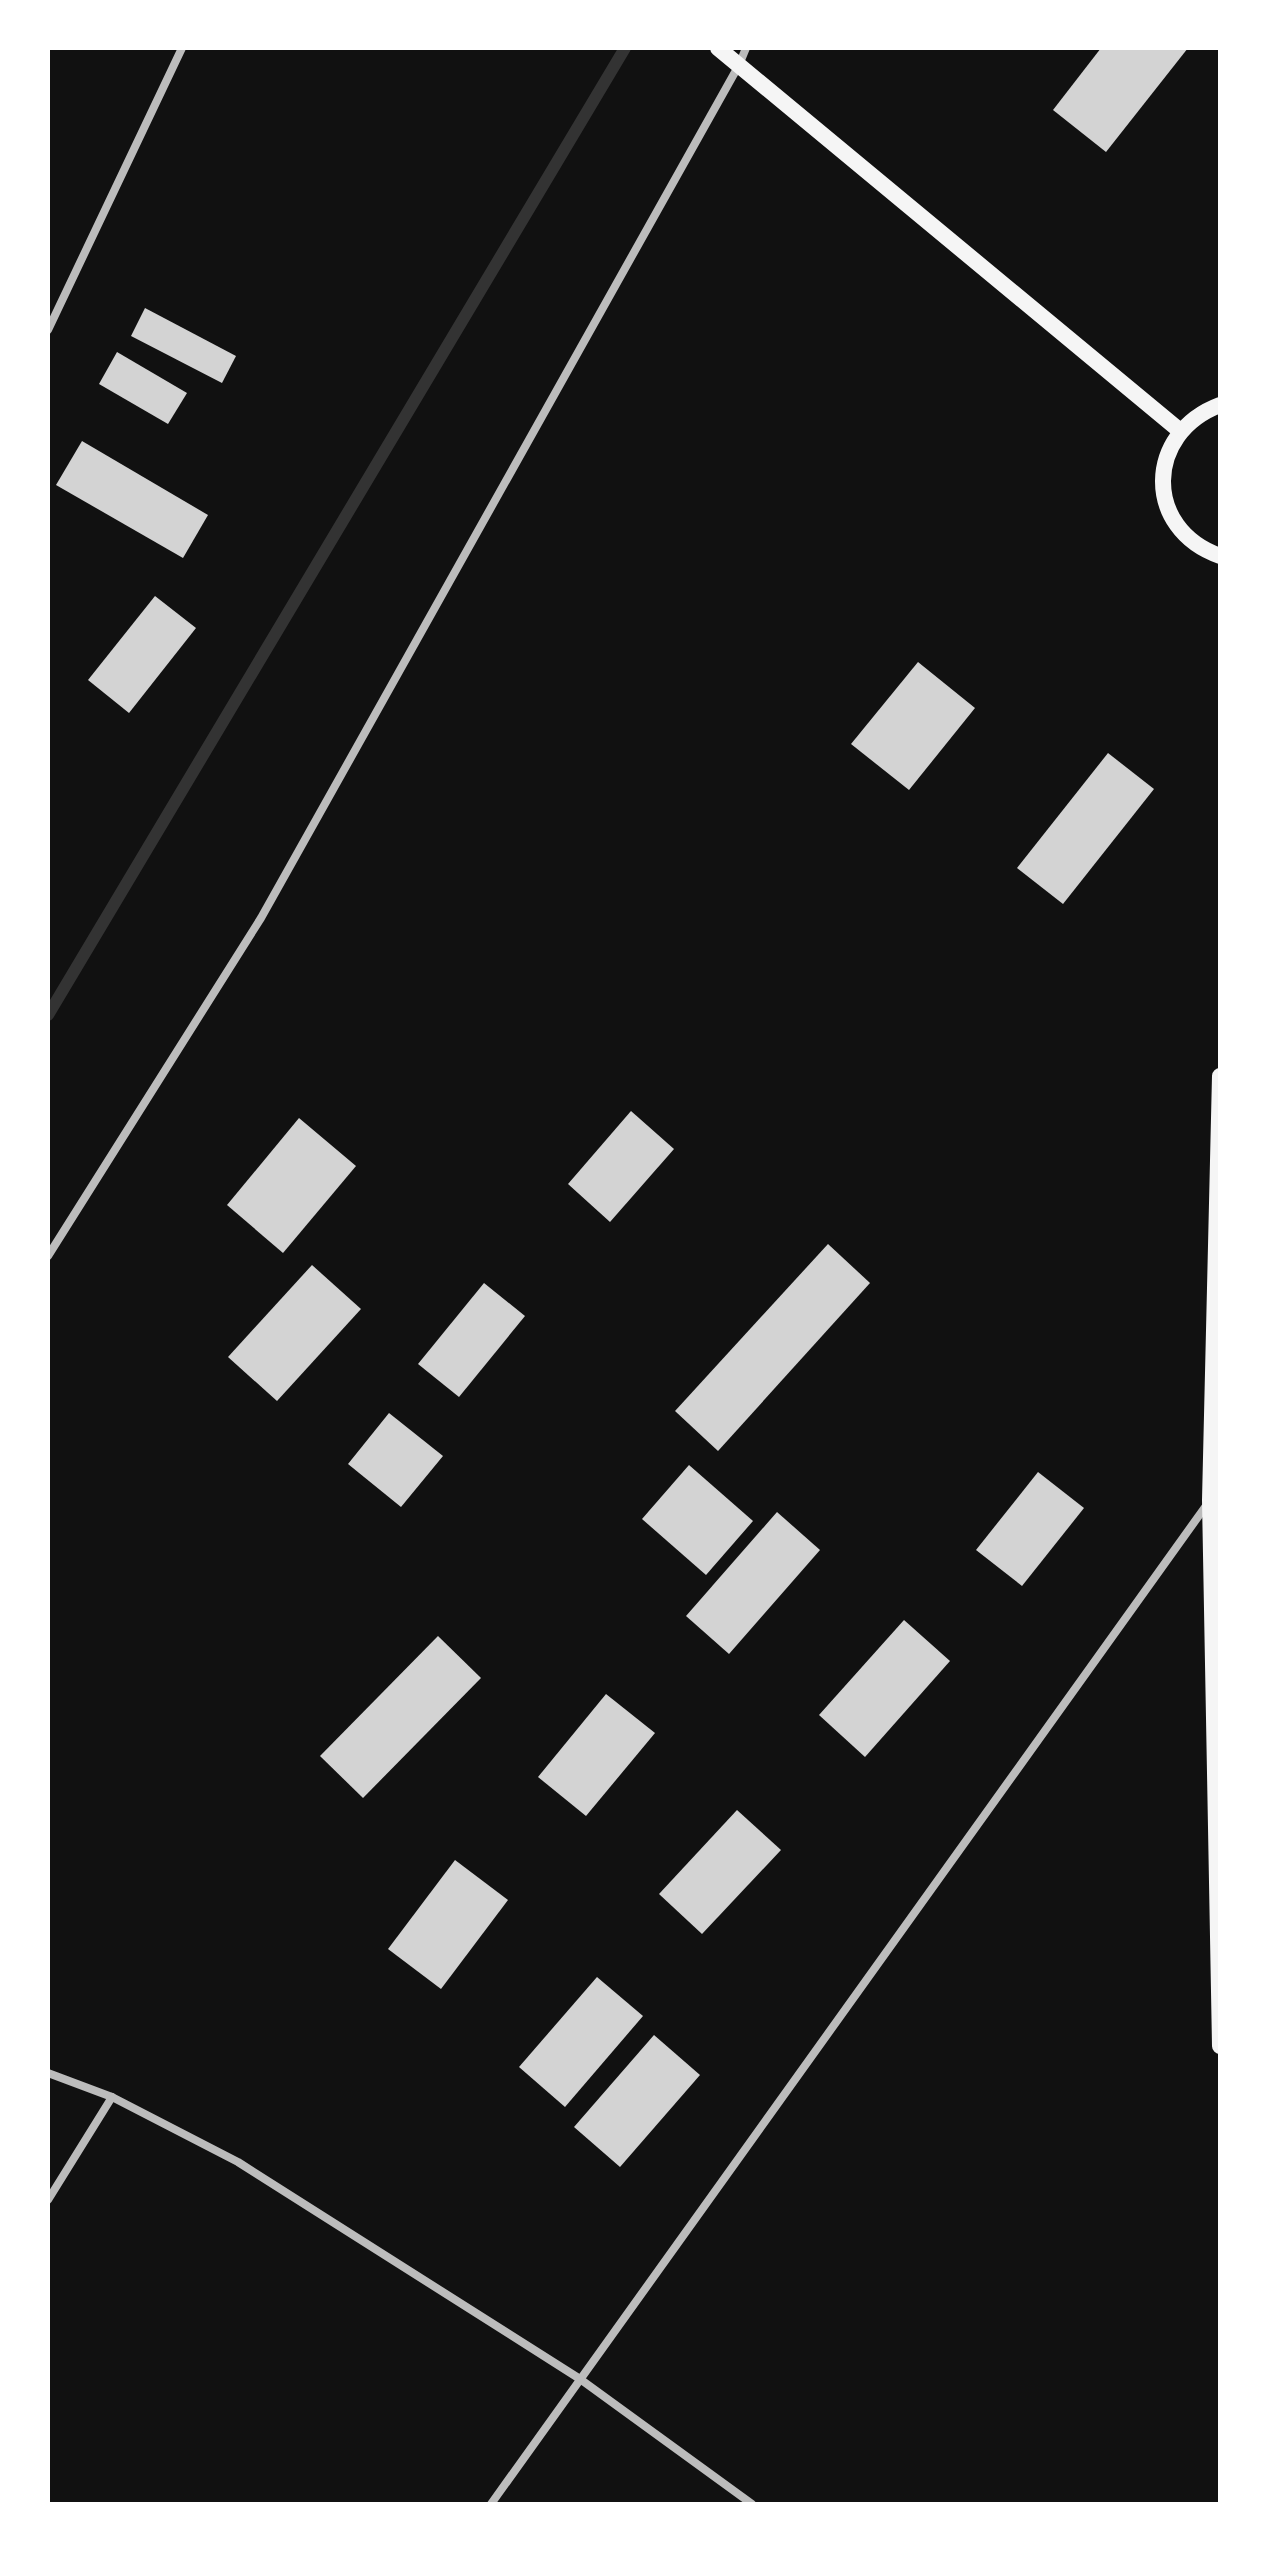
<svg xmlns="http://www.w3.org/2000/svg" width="1268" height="2552" font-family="'Crimson Pro',serif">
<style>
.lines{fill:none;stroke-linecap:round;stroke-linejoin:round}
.stream{stroke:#333;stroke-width:12}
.building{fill:#d3d3d3}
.minor{stroke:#bcbcbc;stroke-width:8}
.secondary{stroke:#f5f5f5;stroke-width:16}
</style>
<rect width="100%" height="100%" fill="#111"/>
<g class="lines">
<path class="stream" d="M48,1015l577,-967"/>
</g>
<g class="building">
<path d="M1101,48h87l-82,104 -53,-42z"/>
<path d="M145,308l91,48 -14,27 -91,-47z"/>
<path d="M117,352l70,41 -19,31 -69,-40z"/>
<path d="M82,441l126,74 -25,43 -127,-73z"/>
<path d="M155,596l41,32 -67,85 -41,-33z"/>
<path d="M918,662l57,46 -66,82 -58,-46z"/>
<path d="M1108,753l46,36 -91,115 -46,-36z"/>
<path d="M631,1111l43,38 -64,73 -42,-38z"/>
<path d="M299,1118l57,48 -73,87 -56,-48z"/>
<path d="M828,1244l42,39 -152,168 -43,-40z"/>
<path d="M312,1265l49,44 -84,92 -49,-44z"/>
<path d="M484,1283l41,33 -66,81 -41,-33z"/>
<path d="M389,1413l54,43 -42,51 -53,-43z"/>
<path d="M689,1465l64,56 -47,54 -64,-56z"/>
<path d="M1038,1472l46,36 -62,78 -46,-36z"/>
<path d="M777,1512l43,38 -91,104 -43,-38z"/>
<path d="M904,1620l46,41 -85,96 -46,-42z"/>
<path d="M438,1636l43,42 -118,120 -43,-42z"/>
<path d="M606,1694l49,39 -69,83 -48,-39z"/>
<path d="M737,1810l44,40 -79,84 -43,-40z"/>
<path d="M455,1860l53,40 -67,89 -53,-40z"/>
<path d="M597,1977l46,39 -78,91 -46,-40z"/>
<path d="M654,2035l46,40 -80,92 -46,-40z"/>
</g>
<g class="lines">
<g class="minor">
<path d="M48,330l134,-282"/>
<path d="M48,1256l213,-338 478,-853 7,-17"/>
<path d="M48,2073l64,24 126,65 342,217 172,125"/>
<path d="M48,2200l64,-103"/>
<path d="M491,2504l717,-1001"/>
</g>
<g class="secondary">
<path d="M718,48l461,382"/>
<path d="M1220,405c-75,28 -77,124 0,151"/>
<path d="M1220,1076l-10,424 10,546"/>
</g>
</g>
<rect width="1268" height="2552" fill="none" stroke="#ffffff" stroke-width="100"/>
</svg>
